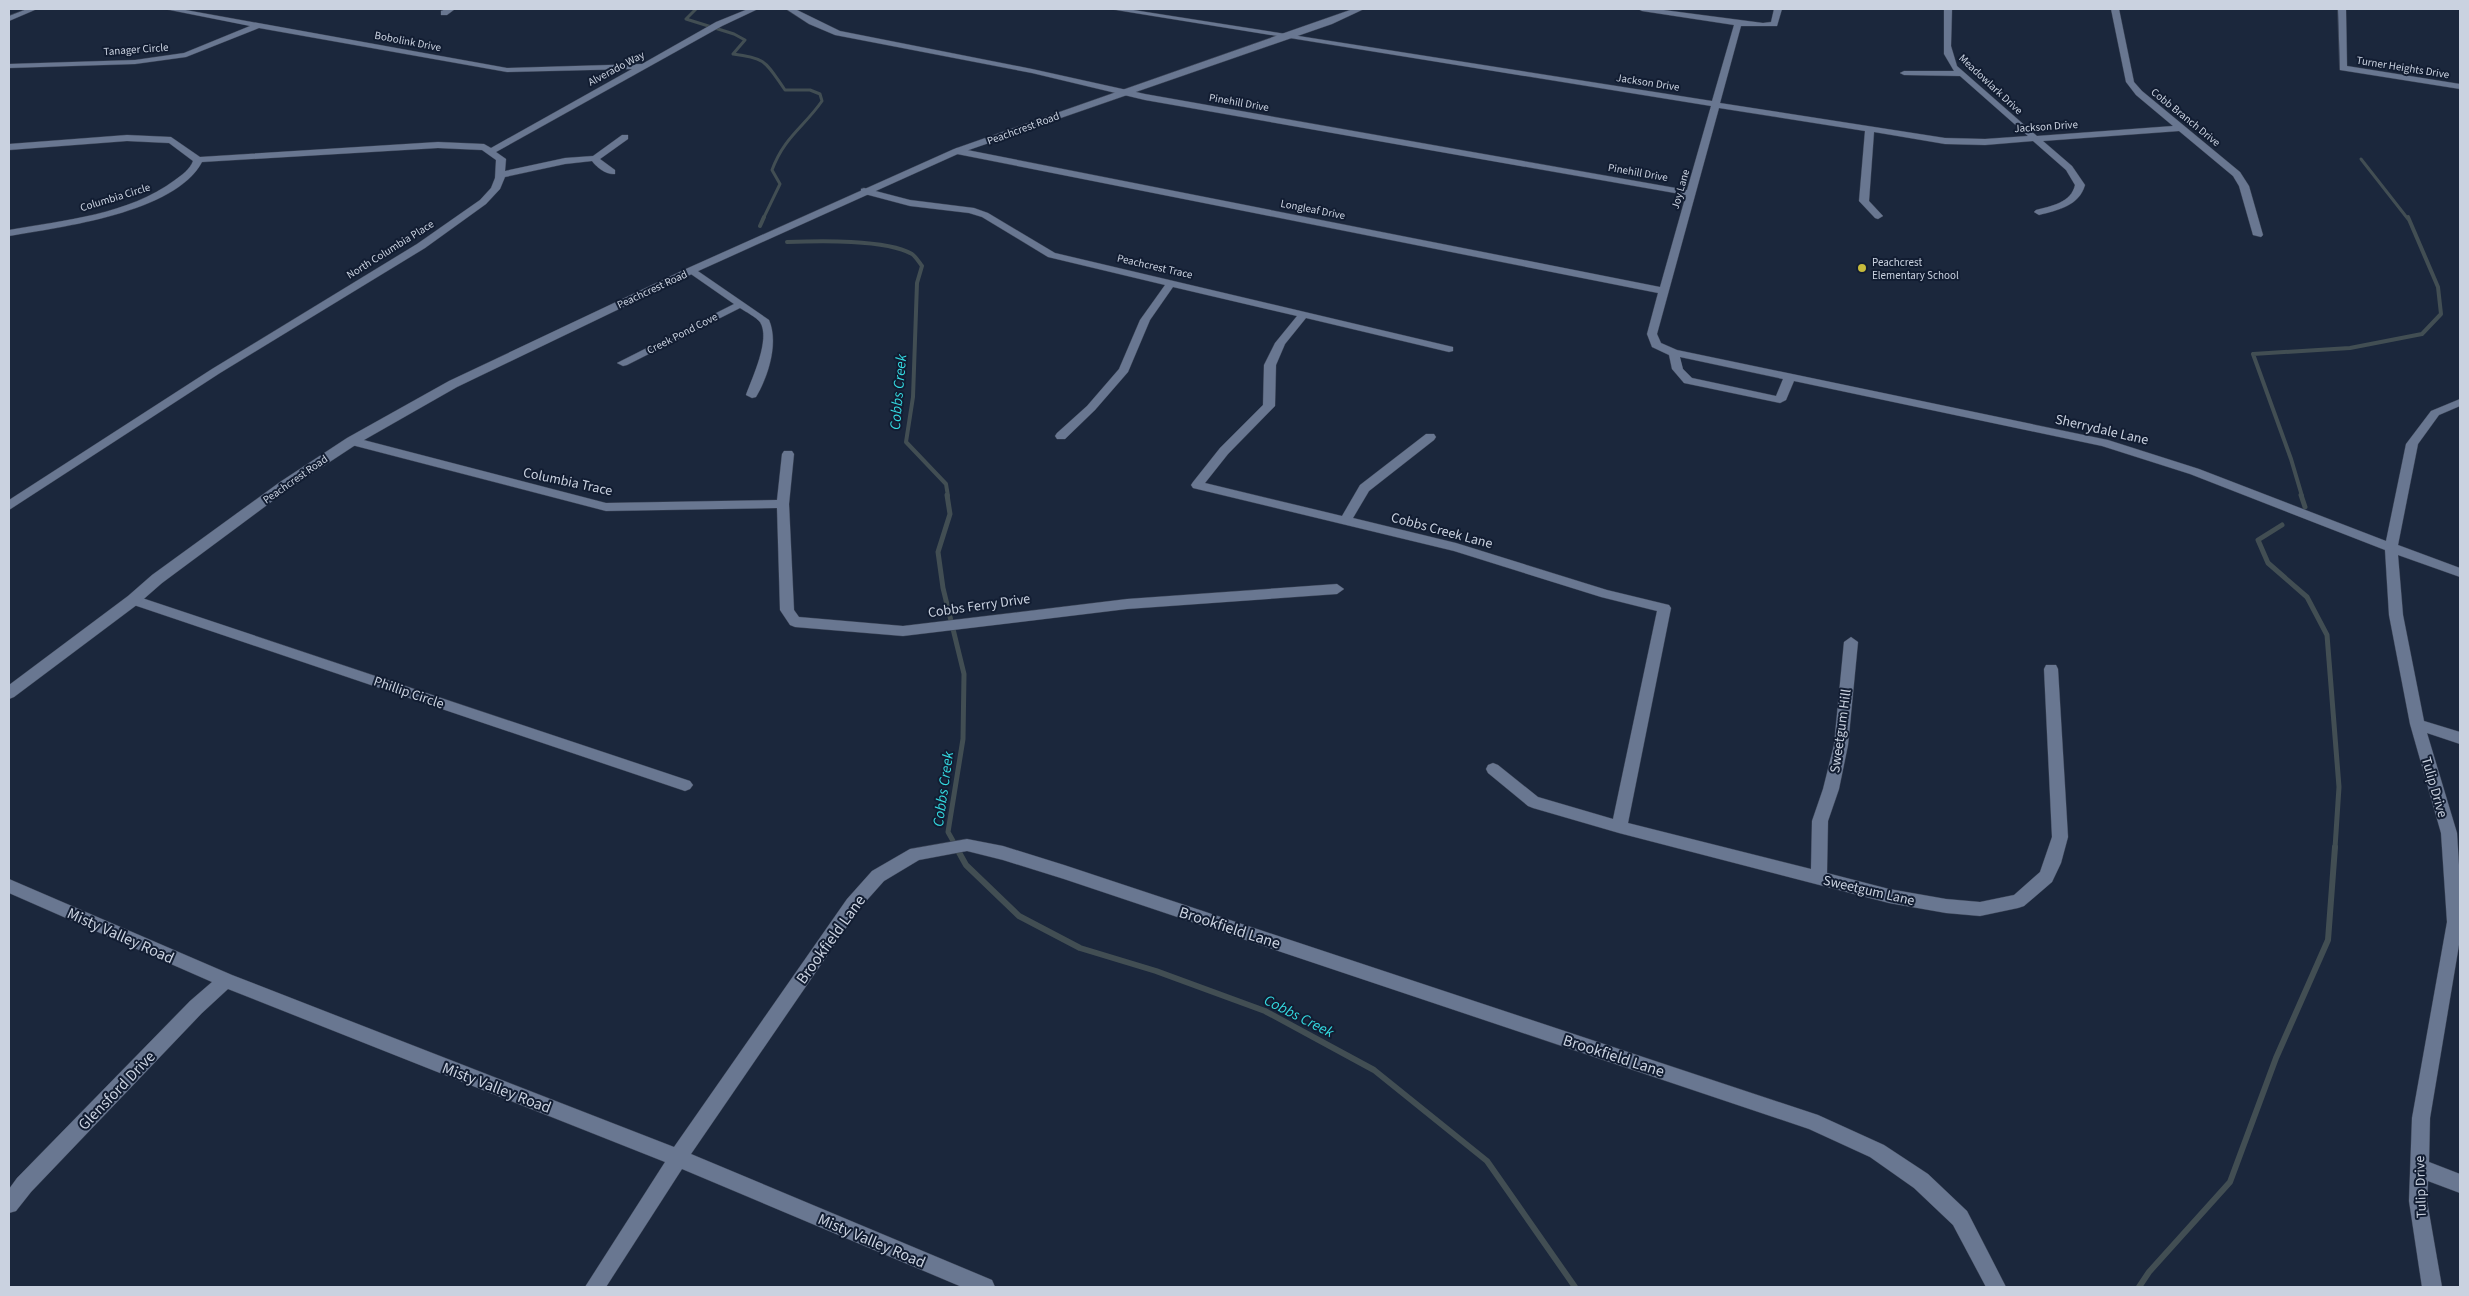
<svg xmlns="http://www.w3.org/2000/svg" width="2469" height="1296" font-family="'Source Sans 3',sans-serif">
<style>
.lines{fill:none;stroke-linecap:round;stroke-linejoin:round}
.stream-far3{stroke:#424e53;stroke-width:3}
.stream-far2{stroke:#424e53;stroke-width:4}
.stream-far1{stroke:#424e53;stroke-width:5}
.stream{stroke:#424e53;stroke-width:6}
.minor-casing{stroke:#394254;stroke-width:1}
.tertiary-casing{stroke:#394254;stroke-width:1}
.minor{fill:#697791;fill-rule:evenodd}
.tertiary{fill:#697791;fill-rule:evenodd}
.poi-dot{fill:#c7bb3c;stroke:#121d32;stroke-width:2}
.labels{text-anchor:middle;stroke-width:4;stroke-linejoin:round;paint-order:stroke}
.far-street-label{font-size:11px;fill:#cad2e0;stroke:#121d32}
.far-poi-label{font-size:11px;fill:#cad2e0;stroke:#121d32;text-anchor:start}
.street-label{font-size:14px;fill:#cad2e0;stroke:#121d32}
.water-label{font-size:15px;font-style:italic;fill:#34dae1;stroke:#121d32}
.near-street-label{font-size:16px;fill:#cad2e0;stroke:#121d32}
</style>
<rect width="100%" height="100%" fill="#1b273c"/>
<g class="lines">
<g class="stream-far3">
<path d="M696,9l-10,10 48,15 11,6 -12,14c34,4 33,9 52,36h25l10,4 2,7c-18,26 -38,36 -50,69l8,14 -17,35"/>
<path d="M2361,159l47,60"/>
</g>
<g class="stream-far2">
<path d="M760,226l4,-9"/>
<path d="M787,242c31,-1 99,-3 125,12 4,3 7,8 10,12l-5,17 -4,114 -7,45 40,42 2,12"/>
<path d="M2302,496l-11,-37 -38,-105 97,-6 72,-14 19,-20 -3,-27 -30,-70"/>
</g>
<g class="stream-far1">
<path d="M947,495l3,19 -12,38 5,36 21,86 -1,65 -15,93 9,16"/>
<path d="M2301,495l4,12"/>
<path d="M2282,525l-24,15 10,23 39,34 20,38 12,152 -4,61"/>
</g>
<g class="stream">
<path d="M956,847l10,18 53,51 61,32 76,23 109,40 109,59 113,91 88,126"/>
<path d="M2139,1287l10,-15 81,-90 46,-124 52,-118 7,-93"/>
</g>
<defs>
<g id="minor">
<path d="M27,9h10l-28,12v-5z"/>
<path d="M165,9h15l327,59 135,-4 74,-42 32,-13h10l-36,17 -226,126 10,7 -1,12 60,-13 28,-2 29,-21h6v4l-28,20 15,11v4c-8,1 -18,-6 -23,-13l-27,3 -60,13 -5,12 -14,15 -61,44 -205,125 -211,137v-10l203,-131 205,-125 63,-44 11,-12 4,-10 1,-18 -14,-10 -44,-2 -236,14c-27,51 -141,65 -193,74v-6c55,-10 119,-15 166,-50 7,-5 15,-11 18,-19l-24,-18 -42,-2 -118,9v-6l118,-9 44,2 29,20 238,-15 46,2 7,4 141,-79 -125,3 -248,-44 -73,29 -51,7 -126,4v-4l126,-4 49,-7 66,-27z"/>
<path d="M446,9h9l-8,6h-6v-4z"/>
<path d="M786,9h9l45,22 192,38 113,25 542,96 24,-84 -601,-97h17l585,92 22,-76 -92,-14 -4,-2h18l107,14 8,-1 3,-13h8l-5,17h-36l-21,77 225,35 40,1 43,-3 -68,-60 -56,-1 -4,-2 4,-2h50l-10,-17v-45h8l-1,37 6,20 80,70 136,-10 -37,-31 -10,-13 -15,-73h8l15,73 8,9 98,81 9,14 14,49 -2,2 -8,-2 -14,-49 -6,-10 -54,-45 -136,10 29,25 13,19c-6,21 -27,25 -46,30l-5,-3 2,-2c15,-4 35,-7 39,-25l-9,-15 -33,-29 -48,4 -40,-1 -71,-12 -5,69 14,15 -5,3 -3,-1 -16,-17 6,-70 -146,-23 -62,226 4,9 16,7 431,90 91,29 187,72 20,-97 25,-33 29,-12v7l-21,9 -21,29 -20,101 62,23v9l-62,-22 5,60 21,106 36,11v12l-33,-11 30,100 3,48v58l-30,179 -1,44 31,12v19l-32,-12 -1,20 15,86h-20l-13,-86 3,-83 35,-196 -6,-89 -31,-109 -21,-109 -4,-65 -195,-76 -88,-28 -308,-65 -8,19 -6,3 -96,-20 -12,-14 -3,-14 -17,-8 -5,-13 11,-41 -701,-139 -5,-3 5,-3 703,139 26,-92 -541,-95 -113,-27 -197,-38 -26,-11zM1680,357l103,22 -7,17 -84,-18 -9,-9z"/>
<path d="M2338,9h8l1,57 113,18v5l-120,-19z"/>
<path d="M864,188l46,12 64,8 14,5 67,40 398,94v4l-4,1 -143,-34 -21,26 -9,21 -1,41 -47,48 -23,29 137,33 18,-31 66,-51h8l2,3 -2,3 -65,51 -16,27 103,25 151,47 62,15 2,3 -43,215 183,46 1,-48 11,-32 11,-44 10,-103 7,-5 7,5 -10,103 -9,44 -11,32 -1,52 62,16 57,10 34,3 34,-7 26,-23 12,-35 -8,-168 2,-4h10l2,4 10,168 -7,26 -9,19 -28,24 -6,2 -38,8 -34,-3 -57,-10 -270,-70 -86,-25 -5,-2 -40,-33 -2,-4 2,-4 5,-2 5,2 40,32 75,22 44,-208 -56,-14 -147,-46 -261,-63 -2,-3 2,-3 27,-34 43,-43 1,-40 11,-22 22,-27 -124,-29 -23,33 -22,52 -33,38 -30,29h-8l-2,-3 2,-3 30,-27 32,-37 21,-49 25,-35 -117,-28 -66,-40 -13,-4 -59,-7 -49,-13v-4z"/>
<path d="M692,267l77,53c10,23 -1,57 -13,77l-4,1 -6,-3c6,-17 25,-56 14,-73 -4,-5 -14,-10 -20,-14l-113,57 -4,1 -6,-3 117,-59 -46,-32 -1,-2z"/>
<path d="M352,437l254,66 171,-3 5,-46 2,-3h8l2,3 -5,50 5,106 5,7 104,9 224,-27 210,-15 7,5 -7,5 -210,15 -224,27 -108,-9 -5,-2 -10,-15 -3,-102 -171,3 -258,-67 -2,-3z"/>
<path d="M133,595l557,186 3,4 -3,4 -5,2 -557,-188 -2,-3z"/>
<path d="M967,839l36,7 61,19 754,250 66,30 44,29 39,37 39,76h-20l-33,-62 -39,-37 -44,-31 -61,-28 -745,-250 -61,-19 -36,-9 -48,9 -35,21 -25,28 -168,245 301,126 3,7h-33l-280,-118 -76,118h-21l80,-125 -437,-173 -26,24 -171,179 -15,19 -7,2v-24l8,-11 173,-177 22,-19 -203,-89v-14l223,96 442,172 173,-248 25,-28 38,-22z"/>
</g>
<path id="tertiary" d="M1353,9h11l-32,15 -372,129 -264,119 -239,115 -100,57 -67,44 -128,95 -24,21 -124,93 -5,2v-14l119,-89 24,-21 128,-93 67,-44 102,-57 239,-113 266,-119z"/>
</defs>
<use href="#minor" class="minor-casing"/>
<use href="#tertiary" class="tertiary-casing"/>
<use href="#minor" class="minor"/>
<use href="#tertiary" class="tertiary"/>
</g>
<circle class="poi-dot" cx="1862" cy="268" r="5"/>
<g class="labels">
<g class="far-street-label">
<text transform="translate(408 41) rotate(11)" y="4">Bobolink Drive</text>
<text transform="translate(136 49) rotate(-4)" y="4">Tanager Circle</text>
<text transform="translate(2403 67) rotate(9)" y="4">Turner Heights Drive</text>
<text transform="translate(616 68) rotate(-28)" y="4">Alverado Way</text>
<text transform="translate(1648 82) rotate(9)" y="4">Jackson Drive</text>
<text transform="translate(1991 84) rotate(43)" y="4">Meadowlark Drive</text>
<text transform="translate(1239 102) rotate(10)" y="4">Pinehill Drive</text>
<text transform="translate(2186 117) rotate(39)" y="4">Cobb Branch Drive</text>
<text transform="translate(2046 126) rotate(-4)" y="4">Jackson Drive</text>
<text transform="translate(1023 128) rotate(-20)" y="4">Peachcrest Road</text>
<text transform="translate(1638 172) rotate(10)" y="4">Pinehill Drive</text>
<text transform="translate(1680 189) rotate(-74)" y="4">Joy Lane</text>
<text transform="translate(115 197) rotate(-17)" y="4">Columbia Circle</text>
<text transform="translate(1313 209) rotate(11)" y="4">Longleaf Drive</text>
<text transform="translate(390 249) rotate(-32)" y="4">North Columbia Place</text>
<text transform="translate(1155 266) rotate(13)" y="4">Peachcrest Trace</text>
<text transform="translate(652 289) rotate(-25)" y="4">Peachcrest Road</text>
<text transform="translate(682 333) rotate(-27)" y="4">Creek Pond Cove</text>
<text transform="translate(295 479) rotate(-35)" y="4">Peachcrest Road</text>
</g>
<g class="far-poi-label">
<text x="1872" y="266">Peachcrest<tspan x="1872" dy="13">Elementary School</tspan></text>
</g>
<g class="street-label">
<text transform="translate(2102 429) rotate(13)" y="5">Sherrydale Lane</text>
<text transform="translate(568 481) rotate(12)" y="5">Columbia Trace</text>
<text transform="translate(1442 530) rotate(15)" y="5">Cobbs Creek Lane</text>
<text transform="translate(979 605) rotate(-8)" y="5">Cobbs Ferry Drive</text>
<text transform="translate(409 692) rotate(19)" y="5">Phillip Circle</text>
<text transform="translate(1840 731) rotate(-82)" y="5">Sweetgum Hill</text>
<text transform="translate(2435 787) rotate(74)" y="5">Tulip Drive</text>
<text transform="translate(1869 890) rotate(13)" y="5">Sweetgum Lane</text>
<text transform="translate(2420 1187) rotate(-92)" y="5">Tulip Drive</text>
</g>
<g class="water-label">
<text transform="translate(898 392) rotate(-85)" y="5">Cobbs Creek</text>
<text transform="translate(943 789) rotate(-82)" y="5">Cobbs Creek</text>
<text transform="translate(1299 1016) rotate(27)" y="5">Cobbs Creek</text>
</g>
<g class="near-street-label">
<text transform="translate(1230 927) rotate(18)" y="6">Brookfield Lane</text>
<text transform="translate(121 935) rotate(24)" y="6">Misty Valley Road</text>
<text transform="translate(830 939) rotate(-54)" y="6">Brookfield Lane</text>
<text transform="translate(1614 1055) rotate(18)" y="6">Brookfield Lane</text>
<text transform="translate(497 1087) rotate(21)" y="6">Misty Valley Road</text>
<text transform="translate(116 1090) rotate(-46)" y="6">Glensford Drive</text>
<text transform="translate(872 1240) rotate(23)" y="6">Misty Valley Road</text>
</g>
</g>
<rect width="2469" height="1296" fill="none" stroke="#cad2e0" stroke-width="20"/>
</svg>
